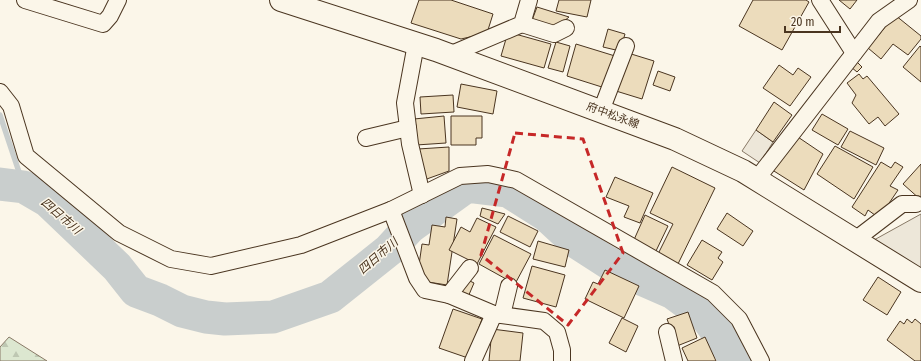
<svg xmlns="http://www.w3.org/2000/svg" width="921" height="361" font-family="'Fira Sans Condensed','Noto Sans JP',sans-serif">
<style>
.grass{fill:url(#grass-tufts);stroke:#887966}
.forest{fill:url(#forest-firs);stroke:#887966}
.parking{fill:#ede7d9;stroke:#887966}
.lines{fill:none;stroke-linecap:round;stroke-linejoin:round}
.stream{stroke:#c9cecd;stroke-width:5.5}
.river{stroke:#c9cecd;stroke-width:33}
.building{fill:#ecdcbc;stroke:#4a3520}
.minor-casing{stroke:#4a3520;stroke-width:18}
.primary-casing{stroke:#4a3520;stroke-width:24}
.minor{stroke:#fbf6e9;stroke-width:16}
.primary{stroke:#fbf6e9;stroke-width:22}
.marked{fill:none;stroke:#c62828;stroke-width:3;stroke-dasharray:8 5;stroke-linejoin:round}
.labels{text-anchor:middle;stroke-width:3;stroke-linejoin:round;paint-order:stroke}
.street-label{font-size:11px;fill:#4a3520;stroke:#fbf6e9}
.water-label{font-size:12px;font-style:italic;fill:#4a3520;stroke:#fbf6e9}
</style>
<defs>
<pattern id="grass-tufts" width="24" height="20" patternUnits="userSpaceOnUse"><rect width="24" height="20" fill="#dce7d0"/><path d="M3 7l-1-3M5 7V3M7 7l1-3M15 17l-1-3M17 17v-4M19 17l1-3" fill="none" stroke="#bec7b2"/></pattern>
<pattern id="forest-firs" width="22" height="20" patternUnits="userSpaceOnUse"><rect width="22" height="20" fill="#dce7d0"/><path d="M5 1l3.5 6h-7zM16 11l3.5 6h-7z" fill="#bec7b2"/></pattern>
</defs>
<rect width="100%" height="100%" fill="#fbf6e9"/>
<path class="grass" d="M715,295l46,66h-35l-2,-5 -26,-33z"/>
<path class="forest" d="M9,337l38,24h-47v-14z"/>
<g class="parking">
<path d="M756,130l17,12 -13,21 -18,-12z"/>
<path d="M921,214v55l-47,-29z"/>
</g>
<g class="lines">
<path class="stream" d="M0,115l24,72"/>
<path class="river" d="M0,184l24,3 24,14 69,66 19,24 24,9 22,11 24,6 19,2 48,-2 57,-20 59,-47 21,-23 57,-41 41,5 38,24 27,25 34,22 34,17 32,14 34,25 24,34 4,9"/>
</g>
<g class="building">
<path d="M419,0h32l42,14 -6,19 -26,6 -50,-16z"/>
<path d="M559,0h32l-4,17 -31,-6z"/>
<path d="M753,0h53l3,2 -27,48 -43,-24z"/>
<path d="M839,0h18l-7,9z"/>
<path d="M537,7l32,10 -16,13 -22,-7z"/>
<path d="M895,15l26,21v3l-13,16 -15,-11 -12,15 -13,-11z"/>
<path d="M608,29l17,5 -5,17 -17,-4z"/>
<path d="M508,32l43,12 -7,24 -43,-12z"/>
<path d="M556,42l14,4 -7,26 -15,-4z"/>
<path d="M576,44l39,12 -10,32 -38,-12z"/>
<path d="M920,46l1,1v35l-18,-15z"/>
<path d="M628,53l26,8 -12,38 -26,-8z"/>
<path d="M856,61l6,6 -5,5 -6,-5z"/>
<path d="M779,65l14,10 5,-7 13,9 -21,29 -27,-18z"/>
<path d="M658,71l17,6 -5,14 -17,-6z"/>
<path d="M859,74l4,5 4,-3 32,38 -14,12 -7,-9 -9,7 -17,-21 4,-8 -9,-12z"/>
<path d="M461,84l36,7 -4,23 -36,-7z"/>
<path d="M453,95l1,17 -33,2 -1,-17z"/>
<path d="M774,102l18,13 -19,27 -17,-12z"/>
<path d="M822,114l26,15 -10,16 -26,-15z"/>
<path d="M444,116l2,27 -30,2 -2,-26z"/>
<path d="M451,116h31v22h-6v7h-25z"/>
<path d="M850,131l34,17 -8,17 -35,-18z"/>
<path d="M792,133l31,21 -19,36 -38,-24z"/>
<path d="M835,146l38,21 -19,32 -37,-25z"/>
<path d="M449,147v24l-25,9 -6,-31z"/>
<path d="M881,162l10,6 4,-6 8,5 -13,19 8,4 -19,28 -11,-8 -3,6 -13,-9z"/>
<path d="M921,164v36l-18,-16z"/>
<path d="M672,167l43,21 -38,78 -20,-10 16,-32 -23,-11z"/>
<path d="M615,177l38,16 -13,30 -16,-6 5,-11 -23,-9z"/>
<path d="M482,208l23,6 -7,10 -18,-8z"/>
<path d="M727,213l26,18 -10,15 -26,-17z"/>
<path d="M645,215l23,11 -13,27 -22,-11z"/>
<path d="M508,216l30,15 -8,16 -30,-15z"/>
<path d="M446,217l11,2 -10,66 -19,-3 -10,-10 4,-28 7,1 3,-20 13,2z"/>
<path d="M477,218l19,9 -19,37 -28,-14 12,-23 9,5z"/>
<path d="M494,235l37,19 -16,30 -36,-20z"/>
<path d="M702,240l20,12 -4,6 5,4 -11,18 -25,-15z"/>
<path d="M538,241l31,9 -4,17 -32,-8z"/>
<path d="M532,266l33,9 -9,32 -33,-9z"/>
<path d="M605,270l34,16 -15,32 -39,-19 8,-17 5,2z"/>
<path d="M878,277l23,15 -14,23 -24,-15z"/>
<path d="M468,280l6,3 -6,14 -7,-4z"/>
<path d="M453,309l29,10 -14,39 -29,-10z"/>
<path d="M688,312l9,26 -20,8 -10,-27z"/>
<path d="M622,318l16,8 -12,26 -17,-9z"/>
<path d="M907,319l5,4 3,-4 6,5v37h-6l-28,-21 13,-19 4,3z"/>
<path d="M492,329l31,4 -3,28h-31z"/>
<path d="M705,337l11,24h-28l-6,-13z"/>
</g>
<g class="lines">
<defs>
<g id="minor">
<path d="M25,0l78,24 7,-8 8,-16"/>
<path d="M820,0l34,53"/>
<path d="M522,24l32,10 12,-6"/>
<path d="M416,44l-11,59 5,41 12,51"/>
<path d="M449,55l73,-31 7,-24"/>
<path d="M0,92l11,14 15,50 93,77 52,26 40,7 90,-21 90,-35 69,-34 28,-2 28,6 197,113 26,26 22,42"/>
<path d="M601,111l25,-65"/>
<path d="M366,138l42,-10"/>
<path d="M756,180l123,-159 30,-21"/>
<path d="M391,210l26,68 8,12 24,5 45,19 50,7 13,11 5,18v11"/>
<path d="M855,240l47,-36h14"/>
<path d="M449,295l21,-27"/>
<path d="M502,315l7,-29"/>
<path d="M667,332l7,29"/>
<path d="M473,361l21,-47"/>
</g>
<path id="primary" d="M281,0l155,50 239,89 68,32 178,110"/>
</defs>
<use href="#minor" class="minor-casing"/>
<use href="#primary" class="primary-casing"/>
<use href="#minor" class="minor"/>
<use href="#primary" class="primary"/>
</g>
<path class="marked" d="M515,133l68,6 40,114 -55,72 -87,-70z"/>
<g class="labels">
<g class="street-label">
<text transform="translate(613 115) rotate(20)" y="4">府中松永線</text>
</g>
<g class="water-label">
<text transform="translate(61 216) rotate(41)" y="4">四日市川</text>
<text transform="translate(378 256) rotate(-41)" y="4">四日市川</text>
</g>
</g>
<path d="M785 26v6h55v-6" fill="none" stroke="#4a3520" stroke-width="2"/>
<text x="791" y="26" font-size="12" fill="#4a3520" stroke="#fbf6e9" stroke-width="3" paint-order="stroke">20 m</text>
</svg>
